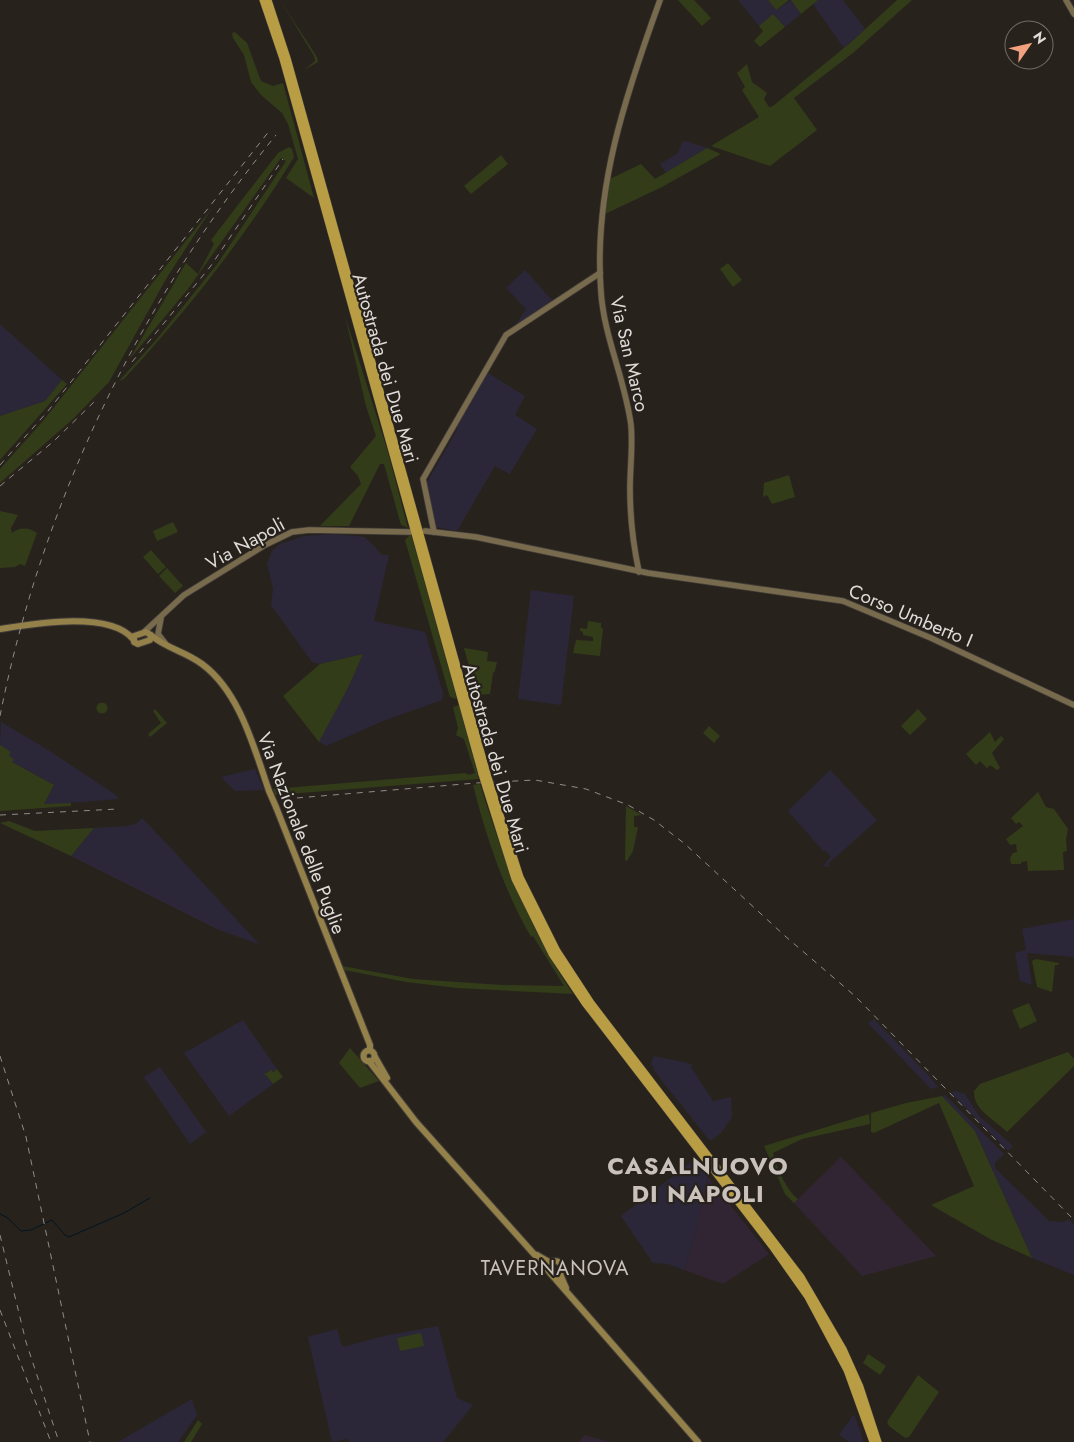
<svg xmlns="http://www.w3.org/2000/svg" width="1074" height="1442" font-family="Jost,sans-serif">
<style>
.industrial{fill:#2b2738}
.education{fill:#312533}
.green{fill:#323c19}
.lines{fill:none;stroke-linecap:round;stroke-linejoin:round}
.stream{stroke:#011421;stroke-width:1}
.secondary-casing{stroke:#423d39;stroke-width:7}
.primary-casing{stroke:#423d39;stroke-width:8}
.highway-casing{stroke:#423d39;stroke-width:8}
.secondary{stroke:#786b4d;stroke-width:5.5}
.primary{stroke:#948149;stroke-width:6}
.highway{stroke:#b89d44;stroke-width:7}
.rail{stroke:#918c88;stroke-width:1;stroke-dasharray:6 6;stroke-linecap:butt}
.primary-bridge-casing{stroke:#423d39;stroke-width:8;stroke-linecap:butt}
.highway-bridge-casing{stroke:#423d39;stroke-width:8;stroke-linecap:butt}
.primary-bridge{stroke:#948149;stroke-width:6}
.highway-bridge{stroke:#b89d44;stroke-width:7}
.labels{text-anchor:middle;stroke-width:4.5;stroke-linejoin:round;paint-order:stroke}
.street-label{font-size:19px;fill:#dfdbd8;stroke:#28221d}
.neighbourhood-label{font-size:20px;letter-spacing:1px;fill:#c9c1ba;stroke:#28221d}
.district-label{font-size:24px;font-weight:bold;letter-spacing:1px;fill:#c9c1ba;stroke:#28221d}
</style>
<rect width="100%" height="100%" fill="#28221d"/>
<g class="industrial">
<path d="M738,0h30l8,10 15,-10 10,14 -16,13 -12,-13 -14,12z"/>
<path d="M818,0h25l22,29 -21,19 -31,-44z"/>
<path d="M686,141l21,7 -41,25 -6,-9 18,-11 4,-11z"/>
<path d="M525,270l28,31 -39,26 12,-18 -20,-21z"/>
<path d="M0,324l62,56 -17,21 -45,15z"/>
<path d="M488,373l37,23 -10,19 22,14 -27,45 -15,-8 -38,65 -21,-4 -10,-43 32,-56 -3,-2z"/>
<path d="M334,534l31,3 17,18h7l-15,66 51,11 18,61 -1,7 -59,21 -57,25 -7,-4 29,-54 15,-34 -43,10 -8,-2 -41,-57 2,-16 -6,-25 5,-13 8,-7 24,-8z"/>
<path d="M531,590l43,6 -13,109 -43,-6z"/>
<path d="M1,722l44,26 71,47 2,4 -74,6 10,-20 -42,-23 -12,-17z"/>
<path d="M255,769l9,21 -29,1 -14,-14z"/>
<path d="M830,770l47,50 -49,44 3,3 -8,-1 8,-9 -6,-7 -1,2 -36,-41z"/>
<path d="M142,818l26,27 91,99 -40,-14 -148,-74 23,-28 32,-2 10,-2z"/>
<path d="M1074,919v38l-47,-4 5,32 -12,-4 -5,-28 11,-3 -4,-21z"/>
<path d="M874,1019l53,55 11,13 -7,2 -63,-66z"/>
<path d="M243,1020l34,49 -11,6 7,9 -44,32 -45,-63z"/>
<path d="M654,1056l38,8 -1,3 22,34 18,-4 1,20 -11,16 -11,8 -55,-69 -4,-9z"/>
<path d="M160,1067l46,65 -16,12 -46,-67z"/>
<path d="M956,1091l9,3 14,22 34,30 -5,5 -57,-58z"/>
<path d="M945,1095l59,59 -9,9v5l54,53 15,1 4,-3 6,5v51l-42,-17 -57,-127 -33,-35z"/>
<path d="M694,1160l14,17 -14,62 -10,31 -16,-6 -15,-1 -32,-47z"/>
<path d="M438,1326l19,72 16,7 -30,37h-93l-3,-3 -15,3 -24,-105 29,-8 5,17h5l37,-10z"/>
<path d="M192,1399l5,16 -19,27h-60z"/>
<path d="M854,1414l7,19 2,9h-14l-10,-7z"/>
</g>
<g class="education">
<path d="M841,1157l95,99 -74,20 -68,-73z"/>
<path d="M708,1177l61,77 -46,30 -39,-14 10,-31z"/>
<path d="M584,1435l26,7h-31z"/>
</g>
<g class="green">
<path d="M280,0l37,57 1,5 -14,8 11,-9 -1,-5z"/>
<path d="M678,0h16l17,18 -9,8z"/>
<path d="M768,0h21l-13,10z"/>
<path d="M791,0h27l-17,14z"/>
<path d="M897,0h15l-59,53 -59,45 23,32 -47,36 -59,-20 48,-29 -17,-27 3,-3 -8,-14 10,-9 5,18 15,11 -3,6 5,8 4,-1 77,-63z"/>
<path d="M773,14l12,13 -25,20 -6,-6 9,-10 -4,-5z"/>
<path d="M235,32l12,11 14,38 12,5 10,-3 31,115 -28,-20 12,-19 -10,-35 -6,-11 -21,-18 -10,-13 -7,-27 -11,-17 -1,-5z"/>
<path d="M289,147l3,2 2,8c-48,79 -107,154 -170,222l-5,2 37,-41 62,-77 68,-102 -5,-3 -93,131 -59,71 57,-97 12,11 16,-30 -3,-4 67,-87z"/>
<path d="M707,148l14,6 -59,33 -57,27 5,-35 31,-15 14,15z"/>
<path d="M501,155l7,9 -37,30 -7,-8z"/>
<path d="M212,208l-46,71 -57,103 -36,37 -73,64v-14l43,-48z"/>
<path d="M728,263l14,17 -9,7 -13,-18z"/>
<path d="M345,316l42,133 21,79 -7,-3 -17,-61h-4l-31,62h-29l41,-42 -3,-8 -8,-9 26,-31 -10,-30z"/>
<path d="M62,380l5,4 -67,76v-44l45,-15z"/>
<path d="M789,475l6,22 -23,7 -5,-9 -4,2 1,-14z"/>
<path d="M0,511l18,4 -7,13 1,5c7,-6 17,-6 25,0l-12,33 -5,-2 -5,3 -15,1z"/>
<path d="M173,522l5,10 -21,9 -4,-10z"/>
<path d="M411,534l46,165 -7,-2 -45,-157z"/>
<path d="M151,550l15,17 -8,7 -15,-17z"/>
<path d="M167,568l16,18 -8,7 -16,-17z"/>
<path d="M588,621l13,2v5h2l-3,28 -27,-3 3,-13 17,1v-4l-10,-2v-3l-3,-1v-3l7,1z"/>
<path d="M464,648l24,4 -1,9 10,1 -2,9 -2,2 -3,21 -13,1z"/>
<path d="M363,654l-15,34 -29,54 -36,-46 37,-32z"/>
<circle cx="102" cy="708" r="5.5"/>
<path d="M459,705l20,74 -204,16 -2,-6 192,-16 4,2 6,-2 -11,-34 -8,-4 2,-7 -5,-21z"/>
<path d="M155,709l12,14 -17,14 -2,-3 13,-11 -8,-12z"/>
<path d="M918,709l9,10 -17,16 -9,-9z"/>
<path d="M709,726l11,10 -6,7 -11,-10z"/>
<path d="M990,732l5,10 6,-6 3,3 -12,14 8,15 -3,2 -7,-5 -3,3 -7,-7 -4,4 -10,-11z"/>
<path d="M0,745l11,7 -2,4 5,3 -2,3 42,23 -10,19 27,-1v3l-71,5z"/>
<path d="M480,784c23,74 49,146 93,210l-116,-6 -51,-6 -62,-12 -2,-4 71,13 89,6 62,1 -31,-50 -2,1c-27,-47 -45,-100 -58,-152z"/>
<path d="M1038,792l8,15 8,2 14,20 -2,11 1,11 -4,1 1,18 -36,1 -1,-10 -6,1v2h-10l-1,-6 3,-5 4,-1 -1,-8 -6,1 -4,-6 17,-13 -4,-4 -3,2 -5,-6z"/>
<path d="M626,806l16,9 -8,1v11h4l-5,24 -6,10 -2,-1z"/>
<path d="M9,821l26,10 59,-3 -23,28 -71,-33z"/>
<path d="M1036,959l23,4 -1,2h-3l-3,27 -15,-5 -5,-26z"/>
<path d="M1029,1003l8,18 -17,8 -8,-19z"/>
<path d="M350,1048l29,33 -19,7 -21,-25z"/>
<path d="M1068,1052l6,7v7l-67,66c-12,-12 -34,-22 -33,-41l6,-7z"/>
<path d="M277,1069l6,8 -10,7 -7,-9 -4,1 9,-6 2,2z"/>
<path d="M942,1096l33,35 57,127 -42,-19 -59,-34 43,-19 -35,-83 -65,30 -3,-1v-19l35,-10z"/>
<path d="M869,1114l1,10 -68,15 -29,14c3,14 14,38 25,46l-4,4 -9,-9 -21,-48z"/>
<path d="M421,1333l3,13 -24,5 -3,-13z"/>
<path d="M868,1354l18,12 -6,9 -17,-12z"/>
<path d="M918,1375l21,17 -30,45 -4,1 -16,-12 -2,-4z"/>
<path d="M198,1420l4,4 -11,18h-7z"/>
</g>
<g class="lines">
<path class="stream" d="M0,1214l8,4 13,13 10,-1 21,-10 13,15 4,2 55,-24 26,-15"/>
<defs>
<g id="secondary">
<path d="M1066,0l8,14"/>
<path d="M425,531l51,6 172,36 195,28 88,37 143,67"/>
<path d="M434,532l-11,-53 83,-144 94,-62"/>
<path d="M639,572c-6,-28 -9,-55 -9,-83 0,-22 3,-43 1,-64 -6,-46 -27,-88 -30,-133 -8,-102 25,-198 59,-292"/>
<path d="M161,618l-3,16 7,9"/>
<path d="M144,632l40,-37 81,-50 27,-13 17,-2 101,2"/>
</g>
<g id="primary">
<path d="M0,629c32,-5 109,-19 133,10"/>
<path d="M146,632l5,3 -1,5 -12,4 -4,-2v-6z"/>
<path d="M152,636c14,12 34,16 50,28 38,28 52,84 67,127"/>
<path d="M276,807l94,238v5"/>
<circle cx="369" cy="1056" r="5.5"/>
<path d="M375,1057l12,21"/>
<path d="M369,1061l47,61 134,150"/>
<path d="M537,1255l14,8"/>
<circle cx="555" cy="1268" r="7"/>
<path d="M551,1274l147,168"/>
<path d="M560,1274l6,14"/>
</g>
<g id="highway">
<path d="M263,0l20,59 199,715"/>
<path d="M268,0l19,58 200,716"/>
<path d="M486,787l29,92 37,75 33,49 187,243 36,51 39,73 26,72"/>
<path d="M491,787l29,90 37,74 34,52 210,274 42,72 17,38 18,55"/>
</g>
</defs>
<use href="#secondary" class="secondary-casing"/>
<use href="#primary" class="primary-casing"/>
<use href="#highway" class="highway-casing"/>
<use href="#secondary" class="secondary"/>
<use href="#primary" class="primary"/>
<use href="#highway" class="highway"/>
<g class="rail">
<path d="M132,362l78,-95 73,-108"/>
<path d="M0,465l48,-54 222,-281"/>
<path d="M0,486l54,-45 44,-43"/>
<path d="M0,716c42,-213 139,-413 276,-581"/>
<path d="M285,799l191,-16 59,-3 51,9 42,16 26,15 31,24 100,92 70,60 219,224"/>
<path d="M0,815l118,-6"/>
<path d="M0,1056l26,81 64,305"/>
<path d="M0,1235l26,107 33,100"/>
<path d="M0,1310l51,132"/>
</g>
<defs>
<path id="primary-bridge" d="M269,791l7,16"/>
<g id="highway-bridge">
<path d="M482,774l4,13"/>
<path d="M487,774l4,13"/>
</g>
</defs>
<use href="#primary-bridge" class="primary-bridge-casing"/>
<use href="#highway-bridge" class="highway-bridge-casing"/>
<use href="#primary-bridge" class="primary-bridge"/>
<use href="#highway-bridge" class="highway-bridge"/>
</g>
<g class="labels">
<g class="street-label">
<text transform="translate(630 354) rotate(77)" y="7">Via San Marco</text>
<text transform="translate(386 368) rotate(74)" y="7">Autostrada dei Due Mari</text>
<text transform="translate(245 543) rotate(-29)" y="7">Via Napoli</text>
<text transform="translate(911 615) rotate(23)" y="7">Corso Umberto I</text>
<text transform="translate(496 758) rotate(74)" y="7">Autostrada dei Due Mari</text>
<text transform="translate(302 833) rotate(69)" y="7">Via Nazionale delle Puglie</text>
</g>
<g class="neighbourhood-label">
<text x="555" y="1275">TAVERNANOVA</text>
</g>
<g class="district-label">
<text x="698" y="1174">CASALNUOVO<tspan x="698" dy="28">DI NAPOLI</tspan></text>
</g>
</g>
<g transform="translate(1029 45) rotate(56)"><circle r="24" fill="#28221d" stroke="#716c68"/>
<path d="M0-4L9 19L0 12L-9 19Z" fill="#f2a17e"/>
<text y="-8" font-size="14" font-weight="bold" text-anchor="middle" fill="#dfdbd8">N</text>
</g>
</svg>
